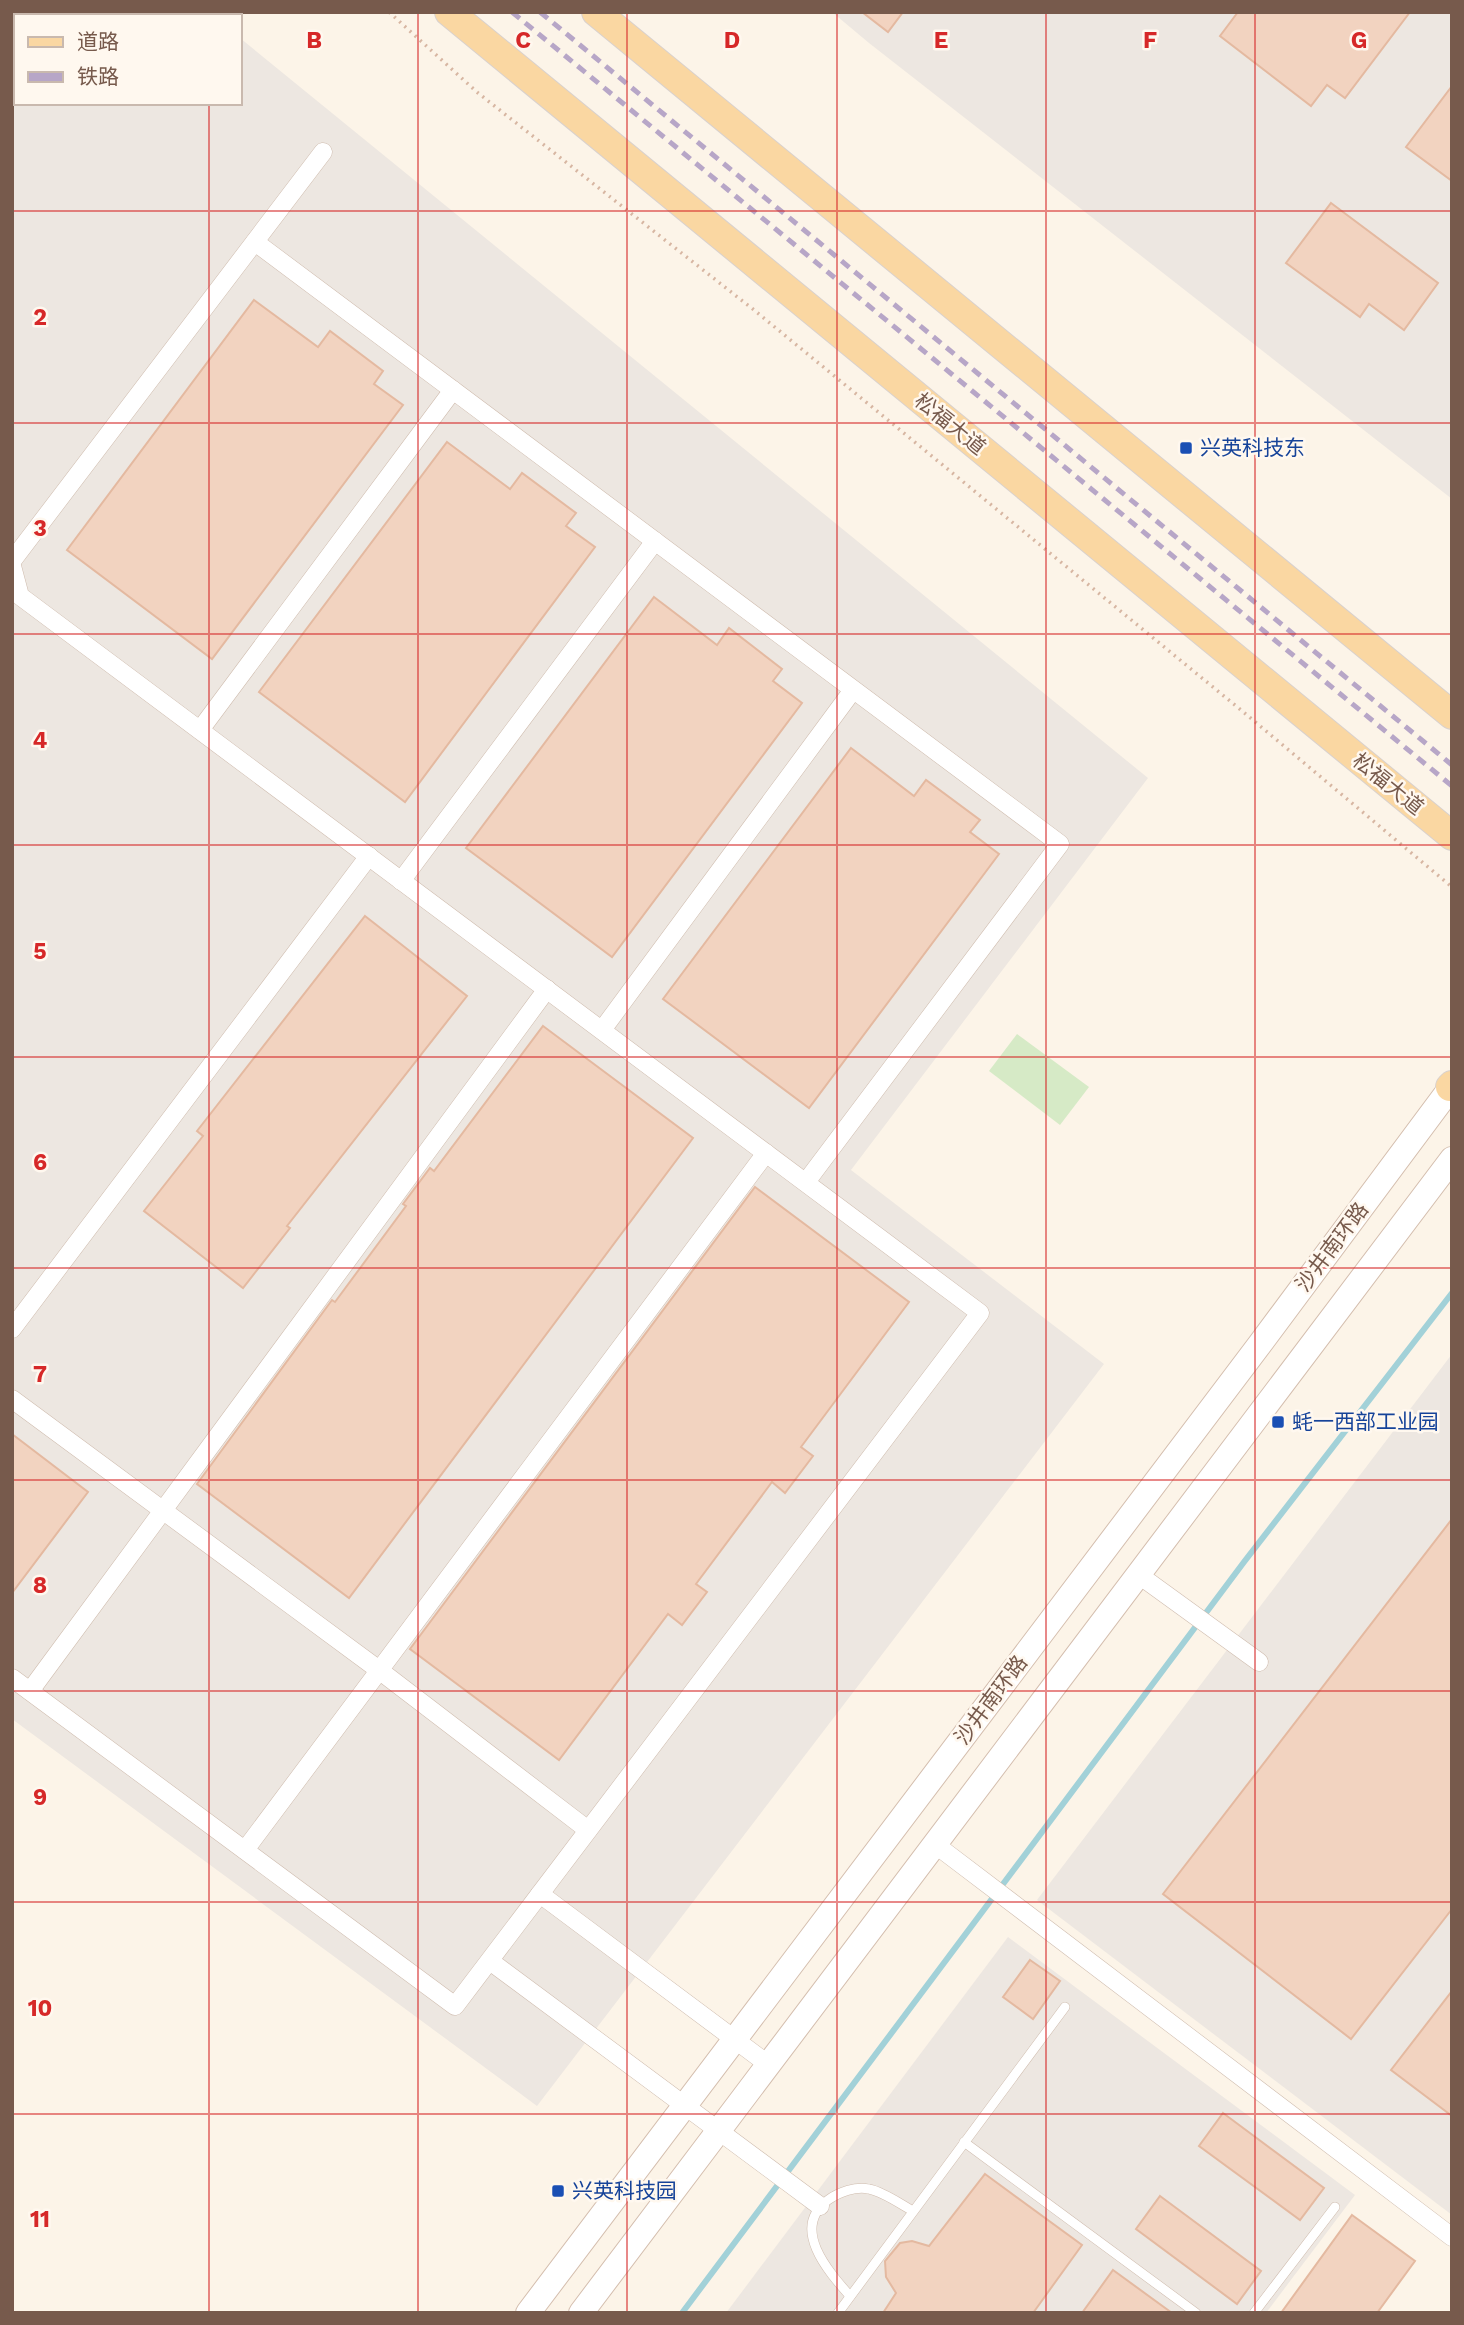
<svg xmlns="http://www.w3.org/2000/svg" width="1464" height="2325" font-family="'Work Sans','Noto Sans SC',sans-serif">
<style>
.industrial{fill:#ede7e1}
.green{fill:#d6eac6}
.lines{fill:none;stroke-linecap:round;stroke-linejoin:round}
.stream{stroke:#a2d1d8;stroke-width:6}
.building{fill:#f2d3c0;stroke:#e4b9a0;stroke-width:2}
.service-casing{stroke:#cfbcae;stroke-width:10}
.minor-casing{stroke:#cfbcae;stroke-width:19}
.secondary-casing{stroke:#d4beae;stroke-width:26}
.primary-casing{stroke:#d9d1cd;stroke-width:30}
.path{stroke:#d7b6a2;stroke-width:3.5;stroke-dasharray:2 5;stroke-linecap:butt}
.service{stroke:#fff;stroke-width:9}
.minor{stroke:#fff;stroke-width:18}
.secondary{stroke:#fff;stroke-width:24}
.primary{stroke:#fad7a2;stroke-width:28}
.rail{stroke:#b7a6c7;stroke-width:5;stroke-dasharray:10 7;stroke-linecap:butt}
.grid{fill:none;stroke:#d62828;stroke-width:2;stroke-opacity:0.55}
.transit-dot{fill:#1a4fb4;stroke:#fff8ef;stroke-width:2.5}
.labels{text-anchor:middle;stroke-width:5;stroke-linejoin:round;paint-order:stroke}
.street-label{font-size:21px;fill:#775a4c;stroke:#fff8ef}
.transit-label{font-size:21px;fill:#164399;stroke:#fff8ef;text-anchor:start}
.grid-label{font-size:23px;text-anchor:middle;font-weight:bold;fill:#d62828;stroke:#fff8ef;stroke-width:5;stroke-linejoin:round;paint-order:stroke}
</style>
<rect width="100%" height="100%" fill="#fcf4e8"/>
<g class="industrial">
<path d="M12,12h196l4,4h-196v87h224v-65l908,740 -297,392 253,194 -567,742 -525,-387z"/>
<path d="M832,12h620v487l-583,-456z"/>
<path d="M1452,1354v861l-415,-315z"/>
<path d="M1008,1937l347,258 -89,118h-540z"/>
</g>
<path class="green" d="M1017,1034l72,53 -29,38 -71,-54z"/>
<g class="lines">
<path class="stream" d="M682,2313l562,-751 208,-269"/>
</g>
<g class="building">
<path d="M862,12h41l-15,20z"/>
<path d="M1238,12h172l-65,86 -18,-13 -16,21 -91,-70z"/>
<path d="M1452,86v95l-46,-34z"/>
<path d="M1331,203l107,80 -34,47 -35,-26 -9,13 -74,-54z"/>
<path d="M254,300l64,47 12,-16 53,40 -9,13 29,21 -191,254 -145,-109z"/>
<path d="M447,442l63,47 12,-16 54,40 -10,13 29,21 -190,255 -146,-110z"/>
<path d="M654,597l63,48 12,-17 53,41 -9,12 29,22 -190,254 -146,-109z"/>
<path d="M851,748l63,48 12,-16 54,40 -10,12 29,22 -190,254 -146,-109z"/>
<path d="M365,916l102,80 -180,230 3,2 -47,60 -99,-77 59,-75 -6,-5z"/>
<path d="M543,1026l150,112 -344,460 -152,-114 135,-184 3,2 71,-96 -3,-2 27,-36 4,3z"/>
<path d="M755,1187l154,115 -108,145 12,9 -28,37 -13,-11 -76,102 11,8 -25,33 -14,-11 -109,146 -149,-111z"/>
<path d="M12,1434l76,58 -76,101z"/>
<path d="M1452,1519v390l-101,130 -188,-145z"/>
<path d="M1030,1960l30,21 -27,38 -30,-22z"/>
<path d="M1452,1991v125l-61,-46z"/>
<path d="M1223,2113l101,75 -24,32 -101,-74z"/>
<path d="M985,2174l97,71 -49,68h-150l13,-20 -10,-16 -1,-16 15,-18 12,-2 17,5z"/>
<path d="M1160,2196l101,75 -24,33 -101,-75z"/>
<path d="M1352,2215l63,46 -38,52h-96z"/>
<path d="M1113,2270l59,43h-90z"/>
</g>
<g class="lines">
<defs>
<g id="service">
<path d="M964,2142l232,171"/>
<path d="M850,2296c-22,-25 -60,-68 -22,-96 11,-8 28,-14 41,-11 15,3 31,15 44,22"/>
<path d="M838,2313l227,-306"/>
<path d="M1254,2313l81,-106"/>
</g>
<g id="minor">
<path d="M255,242l805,602 -254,338"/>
<path d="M12,561l311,-409"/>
<path d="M12,566l8,30 960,717 -525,693 -443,-328"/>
<path d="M200,730l253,-340"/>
<path d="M401,881l254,-340"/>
<path d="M602,1030l251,-340"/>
<path d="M12,1329l357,-473"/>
<path d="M12,1399l367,271 209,160"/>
<path d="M1139,1575l120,87"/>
<path d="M30,1691l517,-702"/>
<path d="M936,1845l516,392"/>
<path d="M245,1850l521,-697"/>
<path d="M540,1894l229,171"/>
<path d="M490,1961l330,245"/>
</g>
<g id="secondary">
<path d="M528,2313l732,-969 192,-258"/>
<path d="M581,2313l871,-1154"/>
</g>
<g id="primary">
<path d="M449,12l1003,824"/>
<path d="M596,12l856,703"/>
<path d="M1450,1087l2,-2"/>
</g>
</defs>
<use href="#service" class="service-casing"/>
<use href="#minor" class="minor-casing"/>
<use href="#secondary" class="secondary-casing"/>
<use href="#primary" class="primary-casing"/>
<path class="path" d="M389,12l89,81 276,217 493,405 205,172"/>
<use href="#service" class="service"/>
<use href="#minor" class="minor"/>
<use href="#secondary" class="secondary"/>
<use href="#primary" class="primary"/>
<g class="rail">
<path d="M512,12l940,774"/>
<path d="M540,12l912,753"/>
</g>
</g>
<path class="grid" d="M209,12v4M418,12v2301M627,12v2301M837,12v2301M1046,12v2301M1255,12v2301M209,103v2210M12,211h1440M12,423h1440M12,634h1440M12,845h1440M12,1057h1440M12,1268h1440M12,1480h1440M12,1691h1440M12,1902h1440M12,2114h1440"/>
<g class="transit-dot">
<rect x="1179" y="441" width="14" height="14" rx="3.5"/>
<rect x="1271" y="1415" width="14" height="14" rx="3.5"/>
<rect x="551" y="2184" width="14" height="14" rx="3.5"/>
</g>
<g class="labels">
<g class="street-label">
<text transform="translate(950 424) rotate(39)" y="7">松福大道</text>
<text transform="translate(1388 784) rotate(39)" y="7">松福大道</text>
<text transform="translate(1332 1247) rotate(-53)" y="7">沙井南环路</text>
<text transform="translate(991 1700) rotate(-53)" y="7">沙井南环路</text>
</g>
<g class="transit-label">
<text x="1200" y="455">兴英科技东</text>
<text x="1292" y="1429">蚝一西部工业园</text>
<text x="572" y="2198">兴英科技园</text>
</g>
</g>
<g class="grid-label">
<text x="314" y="48">B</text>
<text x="523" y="48">C</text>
<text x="732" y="48">D</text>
<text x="941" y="48">E</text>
<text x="1150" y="48">F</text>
<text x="1359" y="48">G</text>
<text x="40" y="325">2</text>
<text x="40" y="536">3</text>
<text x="40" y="748">4</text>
<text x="40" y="959">5</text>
<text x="40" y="1170">6</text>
<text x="40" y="1382">7</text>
<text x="40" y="1593">8</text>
<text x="40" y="1805">9</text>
<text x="40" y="2016">10</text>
<text x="40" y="2227">11</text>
</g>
<rect width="1464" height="2325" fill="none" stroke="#775a4c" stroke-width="28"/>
<rect x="14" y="14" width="228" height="91" fill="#fff8ef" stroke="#c9b9ae" stroke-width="2"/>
<rect x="28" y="37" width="35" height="10" fill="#fad7a2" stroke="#c9b9ae" stroke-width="2"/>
<text x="77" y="49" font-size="21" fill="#775a4c">道路</text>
<rect x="28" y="72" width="35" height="10" fill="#b7a6c7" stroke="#c9b9ae" stroke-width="2"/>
<text x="77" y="84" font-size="21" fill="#775a4c">铁路</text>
</svg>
